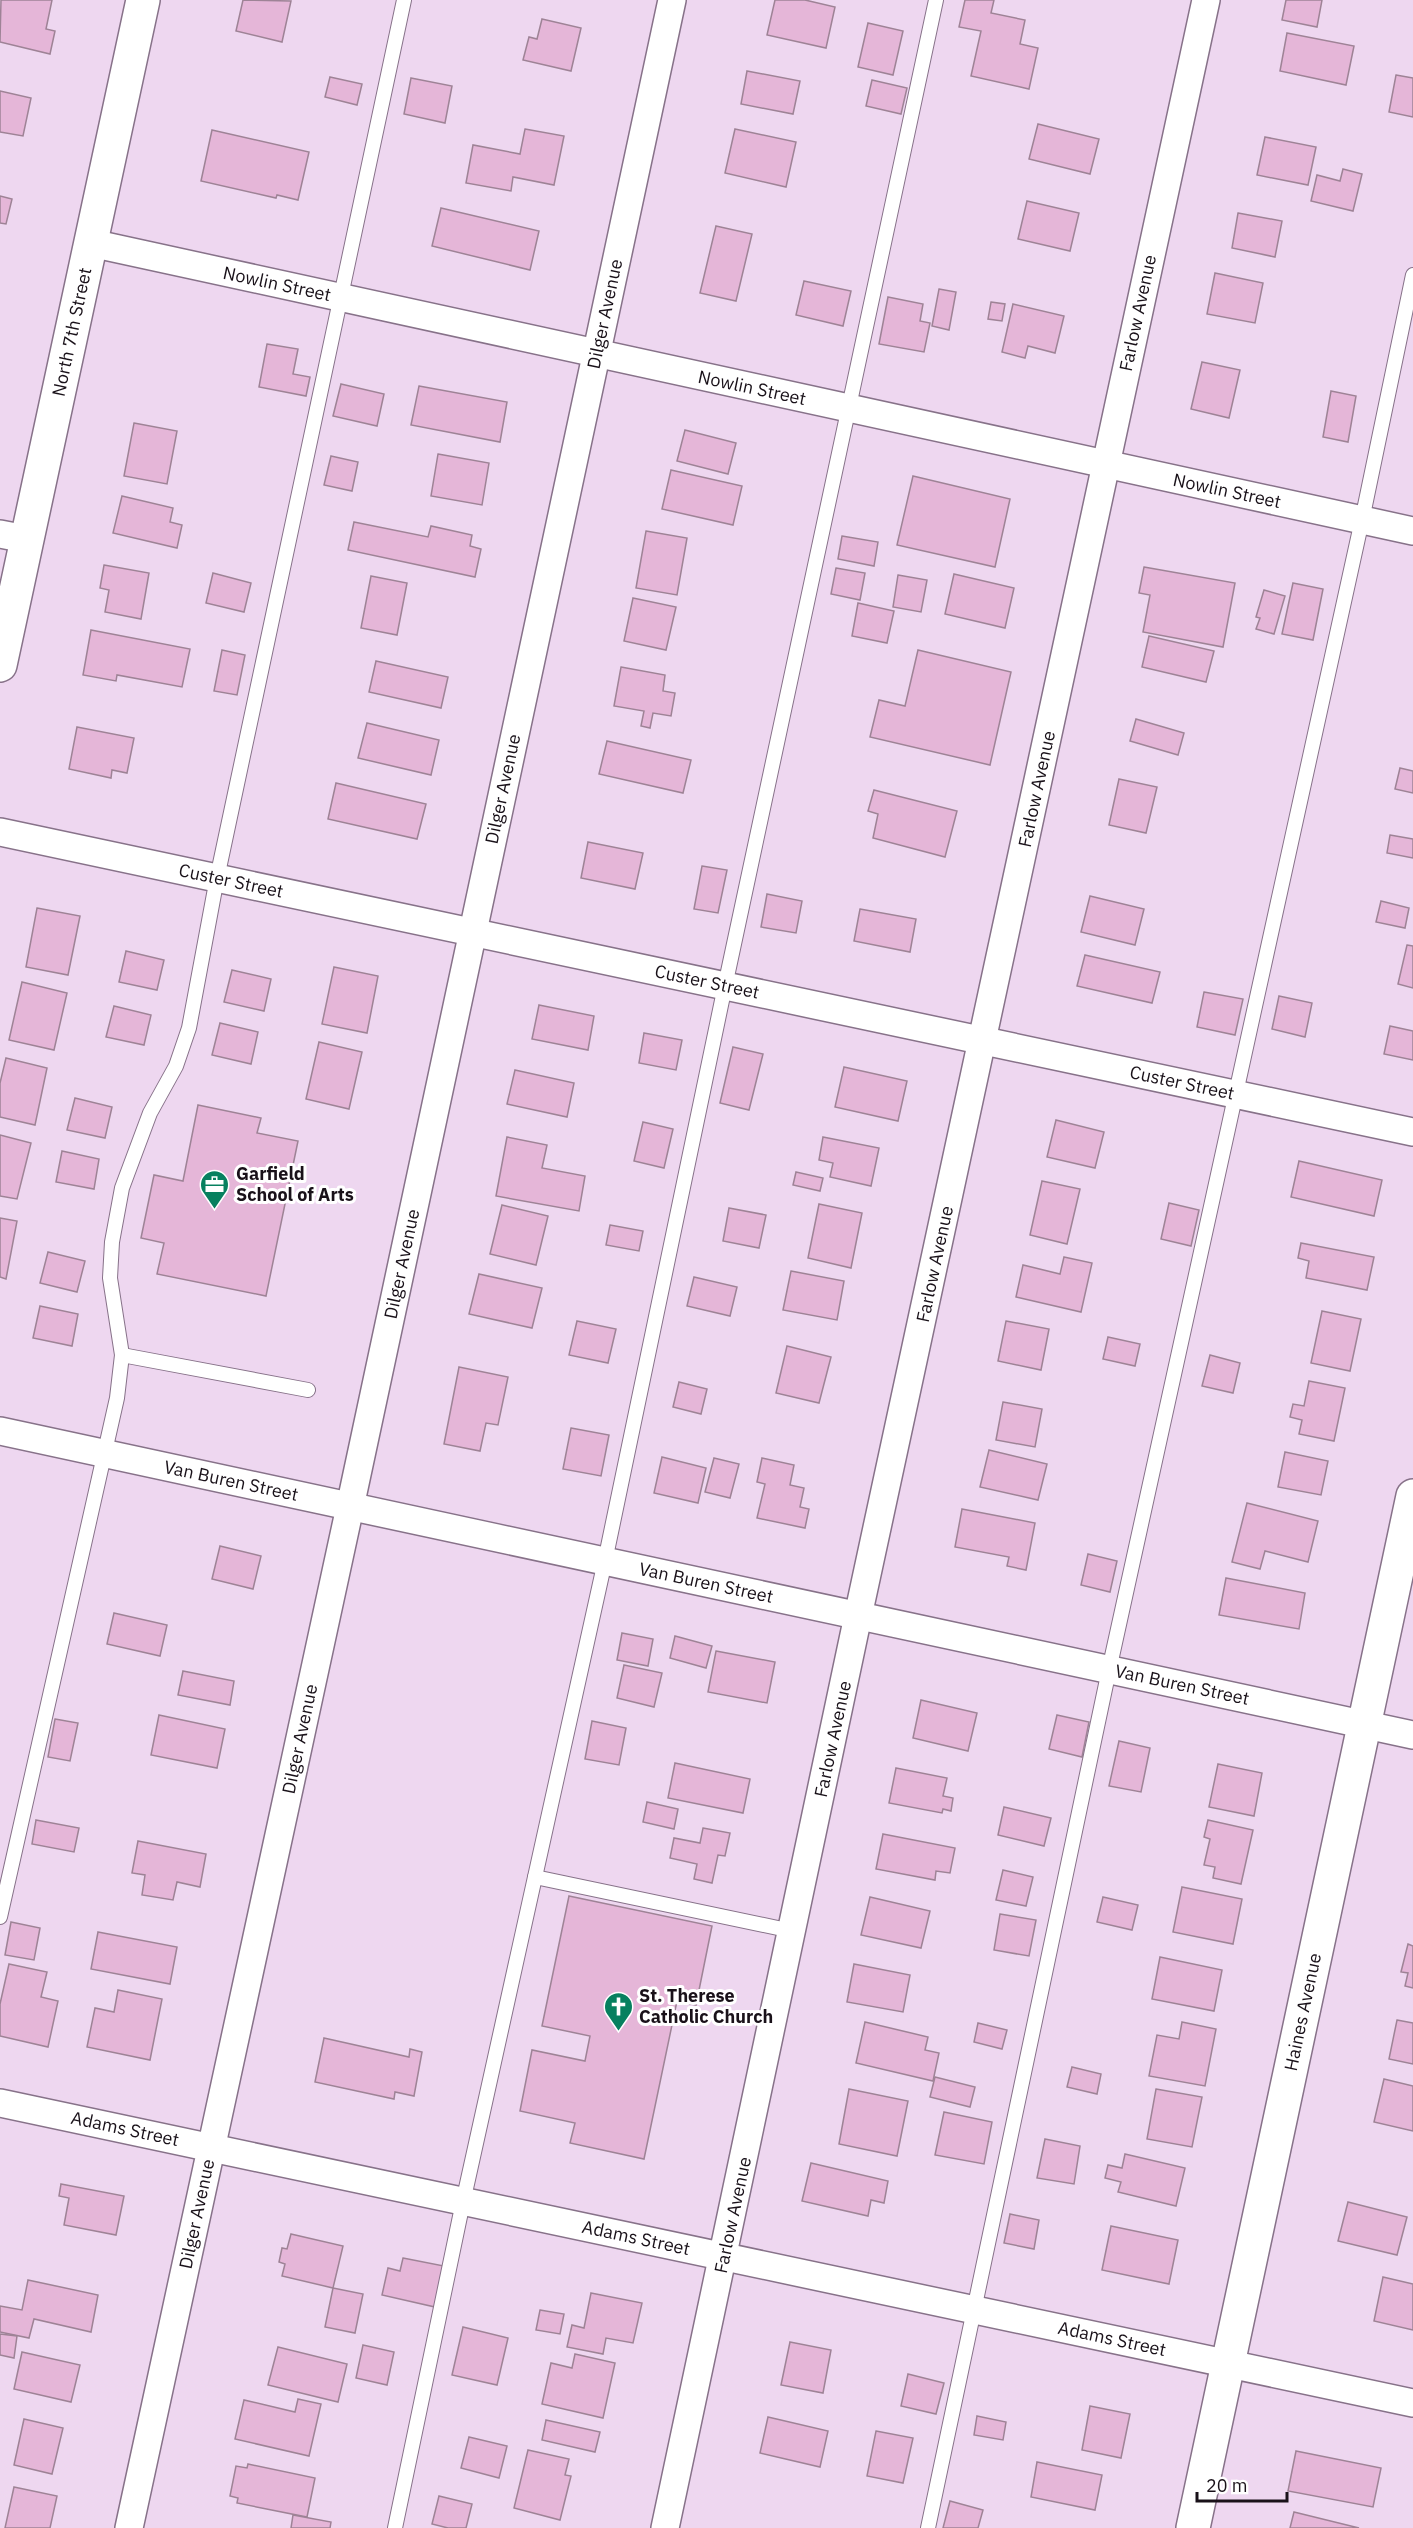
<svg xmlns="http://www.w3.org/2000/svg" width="1413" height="2528" font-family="'IBM Plex Sans',sans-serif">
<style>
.building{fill:#e5b6d8;stroke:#9e8396;stroke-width:1.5}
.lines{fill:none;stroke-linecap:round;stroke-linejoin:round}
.lane-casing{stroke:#877289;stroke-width:16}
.street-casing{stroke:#877289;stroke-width:30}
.secondary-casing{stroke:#877289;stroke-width:36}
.lane{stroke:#fff;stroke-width:14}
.street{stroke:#fff;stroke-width:27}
.secondary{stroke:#fff;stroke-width:33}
.labels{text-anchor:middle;stroke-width:6;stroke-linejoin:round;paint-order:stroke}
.street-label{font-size:18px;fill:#191119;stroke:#fff}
.poi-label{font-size:18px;font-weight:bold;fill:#191119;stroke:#fff;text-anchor:start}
</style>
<rect width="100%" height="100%" fill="#eed7f0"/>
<g class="building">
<path d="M1,0h51l-6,29 9,2 -5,23 -50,-12z"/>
<path d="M243,0l48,1 -9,41 -46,-11z"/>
<path d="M775,0h30l30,7 -9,41 -59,-13z"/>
<path d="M965,0h29l-3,13 34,7 -5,24 18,4 -9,41 -58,-13 10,-45 -22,-4z"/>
<path d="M1286,0h36l-5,27 -35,-7z"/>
<path d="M542,19l39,9 -10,43 -48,-11 6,-23 8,2z"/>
<path d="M868,23l35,8 -10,44 -35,-8z"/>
<path d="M1287,33l67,13 -8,39 -66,-14z"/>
<path d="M747,71l53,10 -7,33 -52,-10z"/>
<path d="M1396,75l17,3v39l-24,-5z"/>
<path d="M330,77l32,7 -5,21 -32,-8z"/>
<path d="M411,78l41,8 -7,37 -41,-9z"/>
<path d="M872,80l35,8 -6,26 -35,-8z"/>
<path d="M0,91l31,7 -8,38 -23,-4z"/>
<path d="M1038,124l61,15 -9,35 -61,-15z"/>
<path d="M525,129l39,7 -10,49 -41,-8 -2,14 -45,-8 7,-38 47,9z"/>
<path d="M735,129l61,13 -10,45 -61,-14z"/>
<path d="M212,130l97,22 -11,48 -21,-5 -1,3 -75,-17z"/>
<path d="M1265,137l51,10 -8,38 -51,-10z"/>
<path d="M1343,169l19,5 -9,37 -42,-10 6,-26 23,6z"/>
<path d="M0,196l12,3 -6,25 -6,-1z"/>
<path d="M1027,201l52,12 -9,38 -52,-12z"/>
<path d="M441,208l98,23 -9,39 -98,-24z"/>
<path d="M1238,213l44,8 -7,36 -43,-9z"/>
<path d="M716,226l36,8 -16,67 -36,-8z"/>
<path d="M1215,273l48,10 -8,40 -48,-9z"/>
<path d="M804,281l47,10 -8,35 -47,-11z"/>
<path d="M939,289l17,3 -7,38 -17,-4z"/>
<path d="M888,297l35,7 -3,17 10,2 -6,29 -45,-8z"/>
<path d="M991,302l14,2 -3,17 -14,-2z"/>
<path d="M1013,304l51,12 -9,37 -27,-7 -3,12 -23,-6z"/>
<path d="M267,344l31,5 -5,25 17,3 -4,19 -47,-9z"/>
<path d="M1202,362l38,8 -11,48 -38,-9z"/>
<path d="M341,384l43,10 -7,32 -44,-10z"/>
<path d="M419,386l88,16 -7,40 -89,-17z"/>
<path d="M1331,391l25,5 -8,46 -25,-5z"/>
<path d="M134,423l43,8 -10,53 -43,-8z"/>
<path d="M685,430l51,13 -8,31 -51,-13z"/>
<path d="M438,454l51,9 -7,42 -51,-9z"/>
<path d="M331,456l27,6 -6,29 -28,-6z"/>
<path d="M671,470l71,16 -9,39 -71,-16z"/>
<path d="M913,476l97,23 -15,68 -98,-22z"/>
<path d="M122,496l51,12 -3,14 12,3 -5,23 -64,-15z"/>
<path d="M354,522l74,15 3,-11 41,9 -2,11 11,3 -6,28 -127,-27z"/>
<path d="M646,531l41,7 -10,57 -41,-7z"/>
<path d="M842,536l36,6 -4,24 -36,-7z"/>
<path d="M104,565l45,8 -8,46 -36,-7 4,-22 -9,-2z"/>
<path d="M1144,567l91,16 -12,64 -80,-15 7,-37 -11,-2z"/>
<path d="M836,568l29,5 -5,27 -29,-6z"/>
<path d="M213,573l38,10 -7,29 -38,-9z"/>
<path d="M954,574l60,14 -9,40 -60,-14z"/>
<path d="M898,575l29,5 -6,32 -28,-5z"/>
<path d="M371,576l36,7 -10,52 -36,-7z"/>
<path d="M1293,583l30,6 -10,51 -31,-6z"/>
<path d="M1264,590l21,6 -11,38 -18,-5 4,-11 -4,-1z"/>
<path d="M633,598l43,9 -10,43 -42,-9z"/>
<path d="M858,603l36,8 -7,32 -35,-7z"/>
<path d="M91,630l99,19 -8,38 -65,-12 -1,6 -33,-6z"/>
<path d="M1149,636l65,15 -8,31 -64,-15z"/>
<path d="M222,650l23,5 -8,40 -23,-4z"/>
<path d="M918,650l93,22 -21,93 -120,-28 9,-37 26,6z"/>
<path d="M376,661l72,16 -7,31 -72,-16z"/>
<path d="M621,667l44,8 -2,16 12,2 -4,23 -18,-3 -3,15 -9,-2 3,-15 -30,-5z"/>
<path d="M1136,719l48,14 -6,22 -48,-14z"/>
<path d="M367,723l72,17 -8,35 -73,-17z"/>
<path d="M77,727l57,11 -7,35 -15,-3 -1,8 -42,-9z"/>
<path d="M607,741l84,19 -8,33 -84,-19z"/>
<path d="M1400,768l13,3v22l-18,-4z"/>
<path d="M1119,779l38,8 -11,46 -37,-8z"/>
<path d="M336,783l90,21 -9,35 -89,-20z"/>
<path d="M874,790l83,21 -12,46 -72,-19 5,-24 -10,-3z"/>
<path d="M1390,835l23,4v19l-26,-5z"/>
<path d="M588,842l55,11 -8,36 -54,-11z"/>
<path d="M702,866l25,4 -9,43 -24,-4z"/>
<path d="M767,894l35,7 -6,32 -35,-6z"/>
<path d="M1090,896l54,13 -9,36 -54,-13z"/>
<path d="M1381,901l28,7 -4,20 -29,-6z"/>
<path d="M37,908l43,8 -12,59 -42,-8z"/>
<path d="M860,909l56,10 -6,33 -56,-11z"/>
<path d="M1407,945l6,1v42l-15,-4z"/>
<path d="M126,951l38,9 -7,30 -38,-8z"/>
<path d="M1085,955l75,17 -8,31 -75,-17z"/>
<path d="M334,967l44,9 -11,57 -45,-9z"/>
<path d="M232,970l39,9 -7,32 -40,-9z"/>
<path d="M22,982l45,11 -13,57 -45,-10z"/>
<path d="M1204,992l39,7 -8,36 -38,-8z"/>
<path d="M1279,996l33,7 -7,34 -33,-8z"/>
<path d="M539,1005l55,11 -6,34 -56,-11z"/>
<path d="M114,1006l37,9 -7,30 -38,-8z"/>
<path d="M220,1023l38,9 -7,32 -39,-9z"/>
<path d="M1390,1026l23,5v29l-29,-6z"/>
<path d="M644,1033l38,7 -6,30 -37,-7z"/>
<path d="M319,1042l43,10 -13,57 -43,-10z"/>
<path d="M733,1047l30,7 -14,56 -29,-7z"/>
<path d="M6,1058l41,10 -12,57 -35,-8v-34z"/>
<path d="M844,1067l63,14 -9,40 -63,-14z"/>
<path d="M515,1070l59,13 -7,34 -60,-13z"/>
<path d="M75,1098l37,9 -7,31 -38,-8z"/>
<path d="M198,1105l63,13 -4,15 41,8 -32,155 -109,-22 7,-31 -23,-5 13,-63 29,6z"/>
<path d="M1056,1120l48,12 -9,36 -48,-11z"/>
<path d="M643,1122l30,7 -9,39 -30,-7z"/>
<path d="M0,1135l31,8 -14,56 -17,-3z"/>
<path d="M507,1137l40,8 -5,23 43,8 -6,35 -83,-15z"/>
<path d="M823,1137l56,11 -8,38 -41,-9 3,-14 -14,-3z"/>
<path d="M62,1151l37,8 -5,30 -38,-7z"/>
<path d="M1299,1161l83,19 -8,36 -83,-19z"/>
<path d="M796,1172l27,6 -3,13 -27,-6z"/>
<path d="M1042,1181l38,8 -13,55 -37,-9z"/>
<path d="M1169,1203l30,7 -8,36 -30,-7z"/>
<path d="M819,1204l43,9 -11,55 -43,-10z"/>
<path d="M502,1205l46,11 -12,49 -46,-11z"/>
<path d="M729,1208l37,7 -7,33 -36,-7z"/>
<path d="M0,1218l17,3 -11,58 -6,-2z"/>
<path d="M610,1225l33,6 -4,20 -33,-6z"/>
<path d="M1301,1243l73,14 -7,33 -61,-12 3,-17 -11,-3z"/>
<path d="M48,1252l37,9 -8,31 -37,-9z"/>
<path d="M1064,1257l28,6 -11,49 -65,-15 7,-32 37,9z"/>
<path d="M791,1271l53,10 -7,39 -54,-10z"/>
<path d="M479,1274l63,14 -10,40 -63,-14z"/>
<path d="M694,1277l43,10 -7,29 -43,-10z"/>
<path d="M40,1306l38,8 -6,32 -39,-8z"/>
<path d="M1322,1311l39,8 -11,52 -39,-8z"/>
<path d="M577,1321l39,8 -8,34 -39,-8z"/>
<path d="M1006,1321l43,8 -8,41 -43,-9z"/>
<path d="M1108,1337l32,7 -5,22 -32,-7z"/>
<path d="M787,1346l44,11 -12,46 -43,-10z"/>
<path d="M1210,1355l30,8 -7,30 -31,-7z"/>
<path d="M459,1367l49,10 -10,48 -12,-2 -6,28 -36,-7z"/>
<path d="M1309,1381l36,7 -11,53 -35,-7 3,-14 -12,-3 3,-13 11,2z"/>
<path d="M679,1382l28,7 -6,25 -28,-7z"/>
<path d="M1003,1402l39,7 -7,38 -39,-7z"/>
<path d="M571,1428l38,7 -8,41 -38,-7z"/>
<path d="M989,1450l58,14 -9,36 -58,-13z"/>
<path d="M1285,1452l43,9 -7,34 -43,-8z"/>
<path d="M662,1457l44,11 -8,35 -44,-10z"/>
<path d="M714,1458l25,6 -9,34 -25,-6z"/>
<path d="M762,1458l32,7 -4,20 14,3 -4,19 9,2 -4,19 -48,-10 8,-34 -8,-2z"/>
<path d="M1247,1503l71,18 -10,41 -43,-11 -5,18 -28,-7z"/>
<path d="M962,1509l73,14 -9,47 -19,-4 2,-9 -54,-10z"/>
<path d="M220,1546l41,10 -8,33 -41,-10z"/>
<path d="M1088,1554l29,7 -7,31 -29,-7z"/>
<path d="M1226,1578l79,15 -6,36 -80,-14z"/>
<path d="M114,1613l53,12 -7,31 -53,-12z"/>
<path d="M622,1633l31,6 -5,27 -31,-6z"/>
<path d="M675,1636l37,10 -6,22 -36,-10z"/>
<path d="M716,1651l59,11 -8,41 -59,-11z"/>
<path d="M624,1665l38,8 -8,34 -37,-9z"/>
<path d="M183,1671l51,10 -4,24 -52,-10z"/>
<path d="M921,1700l56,13 -9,38 -55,-13z"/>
<path d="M159,1715l66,14 -8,39 -66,-13z"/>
<path d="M1057,1715l32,7 -7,35 -33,-8z"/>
<path d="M55,1719l23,4 -8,38 -22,-4z"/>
<path d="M592,1721l34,7 -7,37 -34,-6z"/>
<path d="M1119,1741l31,7 -9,44 -32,-6z"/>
<path d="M675,1763l75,16 -7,34 -75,-15z"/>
<path d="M1218,1764l44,9 -8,43 -45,-9z"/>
<path d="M896,1768l51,10 -4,18 10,2 -2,13 -8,-2 -1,4 -53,-10z"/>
<path d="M647,1802l31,7 -4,20 -31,-7z"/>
<path d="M1004,1807l47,11 -7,28 -46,-11z"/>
<path d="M36,1820l43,8 -5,24 -42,-8z"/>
<path d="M1208,1820l45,10 -12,54 -28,-6 2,-11 -11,-2 6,-26 -6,-2z"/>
<path d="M703,1828l27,5 -5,23 -7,-1 -6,28 -18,-4 3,-15 -27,-6 4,-20 26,5z"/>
<path d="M883,1834l72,14 -5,25 -14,-2 -1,9 -59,-11z"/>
<path d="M138,1841l68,13 -6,33 -23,-5 -4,18 -31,-5 3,-20 -13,-2z"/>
<path d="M1003,1870l30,7 -7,29 -30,-6z"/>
<path d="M1182,1887l60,12 -9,45 -60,-12z"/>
<path d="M569,1896l143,30 -16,79 -19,-4 -33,158 -74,-16 5,-20 -55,-12 12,-61 53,11 5,-25 -48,-10z"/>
<path d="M870,1897l60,14 -9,37 -60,-13z"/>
<path d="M1103,1897l35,8 -6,25 -35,-8z"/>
<path d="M1000,1914l36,6 -7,36 -35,-6z"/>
<path d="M11,1922l29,6 -6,32 -29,-5z"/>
<path d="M98,1932l79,15 -7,37 -79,-15z"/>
<path d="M1408,1944l5,2v42l-8,-2 3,-13 -7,-1z"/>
<path d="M1160,1957l62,13 -8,41 -62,-12z"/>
<path d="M9,1964l38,8 -6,25 17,4 -10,46 -48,-11v-32z"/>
<path d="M854,1964l56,11 -7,37 -56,-10z"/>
<path d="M118,1990l44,9 -12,61 -63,-13 8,-39 19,4z"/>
<path d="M1397,2020l16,3v41l-24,-5z"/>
<path d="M865,2022l63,15 -3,13 14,3 -6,28 -77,-18z"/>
<path d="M1182,2022l34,7 -11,57 -56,-10 8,-41 22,4z"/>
<path d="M978,2023l29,7 -5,19 -28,-7z"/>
<path d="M324,2038l85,19 1,-8 12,3 -8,44 -19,-4 -1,7 -79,-17z"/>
<path d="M1072,2067l29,7 -4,20 -30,-7z"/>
<path d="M935,2077l40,10 -5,20 -40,-10z"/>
<path d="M1384,2079l29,7v45l-39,-9z"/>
<path d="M849,2089l59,12 -11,55 -58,-12z"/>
<path d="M1156,2089l46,8 -10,50 -45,-8z"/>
<path d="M944,2112l48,10 -8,42 -49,-9z"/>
<path d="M1045,2139l35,7 -6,38 -37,-6z"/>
<path d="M1125,2154l60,14 -9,38 -58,-14 3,-10 -16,-4 3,-13 14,3z"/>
<path d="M811,2163l77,18 -4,22 -13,-3 -3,16 -66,-15z"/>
<path d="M61,2184l63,12 -8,39 -52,-10 5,-27 -10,-2z"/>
<path d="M1348,2202l59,15 -10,38 -59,-14z"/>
<path d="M1010,2214l29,6 -5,29 -30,-6z"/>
<path d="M1111,2226l67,14 -9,44 -67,-14z"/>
<path d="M291,2234l52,12 -10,42 -51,-12 3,-12 -6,-2 3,-14 5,1z"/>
<path d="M403,2258l41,8 -9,41 -53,-12 6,-27 12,3z"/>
<path d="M1383,2277l30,7v46l-39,-9z"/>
<path d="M28,2280l70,15 -7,37 -57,-13 -5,19 -29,-6v-26l22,4z"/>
<path d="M333,2288l30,6 -8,39 -30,-6z"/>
<path d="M591,2293l51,10 -9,40 -27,-5 -3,16 -36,-7 5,-22 12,3z"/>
<path d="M540,2310l24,4 -4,20 -24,-4z"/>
<path d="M463,2327l45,11 -11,47 -45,-10z"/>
<path d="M0,2334l17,2 -3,22 -14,-3z"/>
<path d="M790,2342l41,8 -8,43 -42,-8z"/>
<path d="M363,2345l31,7 -7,33 -31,-7z"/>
<path d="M278,2347l69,17 -9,38 -70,-17z"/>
<path d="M22,2352l58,13 -9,37 -57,-13z"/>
<path d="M575,2354l40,9 -12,55 -61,-14 9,-41 21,5z"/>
<path d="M908,2374l36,9 -8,31 -35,-8z"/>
<path d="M298,2399l23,5 -12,52 -74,-17 9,-39 51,12z"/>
<path d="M1090,2406l40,8 -9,44 -39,-8z"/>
<path d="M977,2416l29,6 -3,18 -29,-5z"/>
<path d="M768,2417l60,14 -8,36 -60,-14z"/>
<path d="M24,2419l39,9 -11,46 -38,-9z"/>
<path d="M546,2420l54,12 -5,20 -53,-12z"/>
<path d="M876,2431l37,7 -10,45 -36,-7z"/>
<path d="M469,2437l38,9 -8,32 -38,-10z"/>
<path d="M528,2450l41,9 -4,16 6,1 -11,44 -46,-12z"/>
<path d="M1296,2451l85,17 -8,39 -85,-16z"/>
<path d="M1037,2462l65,13 -7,35 -64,-13z"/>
<path d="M248,2464l67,14 -8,39 -70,-14 1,-5 -8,-2 6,-30 11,2z"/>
<path d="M14,2487l43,9 -7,32h-45z"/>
<path d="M439,2496l33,8 -6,24h-18l-16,-4z"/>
<path d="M950,2501l33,9 -5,18h-35z"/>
<path d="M1294,2512l65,16h-69z"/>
<path d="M293,2515l38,7 -1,6h-39z"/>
</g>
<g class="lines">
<defs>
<g id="lane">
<path d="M122,1355l186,35"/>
<path d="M535,1877l257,54"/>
<path d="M0,1917l117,-519 5,-43 -12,-77 2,-36 10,-54 28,-75 26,-47 13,-38 28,-150 187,-878"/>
<path d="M395,2528l68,-326 142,-641 120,-575 211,-986"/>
<path d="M928,2528l181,-858 253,-1150 51,-245"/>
</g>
<g id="street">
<path d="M91,243l1322,288"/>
<path d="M0,534l26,5"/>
<path d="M0,832l1413,300"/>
<path d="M0,1431l1413,304"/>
<path d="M0,2103l1413,300"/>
<path d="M129,2528l221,-1021 322,-1507"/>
<path d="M665,2528l193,-912 348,-1616"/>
</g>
<g id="secondary">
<path d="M0,665l143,-665"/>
<path d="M1193,2528l220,-1032"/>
</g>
</defs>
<use href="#lane" class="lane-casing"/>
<use href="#street" class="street-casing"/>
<use href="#secondary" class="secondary-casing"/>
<use href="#lane" class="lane"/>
<use href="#street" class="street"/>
<use href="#secondary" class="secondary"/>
</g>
<defs>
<symbol id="office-pin" viewBox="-11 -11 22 30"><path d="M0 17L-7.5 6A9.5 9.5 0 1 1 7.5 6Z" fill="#07805f" stroke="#fff"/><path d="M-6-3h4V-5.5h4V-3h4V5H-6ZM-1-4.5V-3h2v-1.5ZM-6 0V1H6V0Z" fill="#fff"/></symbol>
<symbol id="church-pin" viewBox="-11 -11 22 30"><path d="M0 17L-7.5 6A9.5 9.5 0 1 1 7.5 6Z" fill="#07805f" stroke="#fff"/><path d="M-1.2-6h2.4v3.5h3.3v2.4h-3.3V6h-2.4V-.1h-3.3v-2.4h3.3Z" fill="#fff"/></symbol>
</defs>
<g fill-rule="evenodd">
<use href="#office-pin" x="198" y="1168" width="33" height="45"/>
<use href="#church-pin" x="602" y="1990" width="33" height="45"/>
</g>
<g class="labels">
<g class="street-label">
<text transform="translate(277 284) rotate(12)" y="6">Nowlin Street</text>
<text transform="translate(1138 313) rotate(-78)" y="6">Farlow Avenue</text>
<text transform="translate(605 314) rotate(-78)" y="6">Dilger Avenue</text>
<text transform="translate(72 332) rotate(-78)" y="6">North 7th Street</text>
<text transform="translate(752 388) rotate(12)" y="6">Nowlin Street</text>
<text transform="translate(1227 491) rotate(12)" y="6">Nowlin Street</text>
<text transform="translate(503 789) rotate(-78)" y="6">Dilger Avenue</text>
<text transform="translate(1037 789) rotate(-78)" y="6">Farlow Avenue</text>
<text transform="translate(231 881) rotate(12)" y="6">Custer Street</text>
<text transform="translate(707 982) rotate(12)" y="6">Custer Street</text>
<text transform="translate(1182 1083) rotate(12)" y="6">Custer Street</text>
<text transform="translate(402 1264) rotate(-78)" y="6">Dilger Avenue</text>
<text transform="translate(935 1264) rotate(-78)" y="6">Farlow Avenue</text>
<text transform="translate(231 1481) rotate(12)" y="6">Van Buren Street</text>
<text transform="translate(706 1583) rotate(12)" y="6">Van Buren Street</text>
<text transform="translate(1182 1685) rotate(12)" y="6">Van Buren Street</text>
<text transform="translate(300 1739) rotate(-78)" y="6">Dilger Avenue</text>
<text transform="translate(833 1739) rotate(-78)" y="6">Farlow Avenue</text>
<text transform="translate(1303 2012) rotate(-78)" y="6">Haines Avenue</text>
<text transform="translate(125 2129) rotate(12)" y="6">Adams Street</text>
<text transform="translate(197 2214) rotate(-78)" y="6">Dilger Avenue</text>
<text transform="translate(733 2215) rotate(-78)" y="6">Farlow Avenue</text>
<text transform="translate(636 2238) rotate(12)" y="6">Adams Street</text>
<text transform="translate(1112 2339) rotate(12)" y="6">Adams Street</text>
</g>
<g class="poi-label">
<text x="236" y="1180">Garfield<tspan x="236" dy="21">School of Arts</tspan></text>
<text x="639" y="2002">St. Therese<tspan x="639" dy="21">Catholic Church</tspan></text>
</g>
</g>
<path d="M1197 2492v9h90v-9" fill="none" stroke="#191119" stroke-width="3"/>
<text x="1206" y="2492" font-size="18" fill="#191119" stroke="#ffffff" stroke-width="4.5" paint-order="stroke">20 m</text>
</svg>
